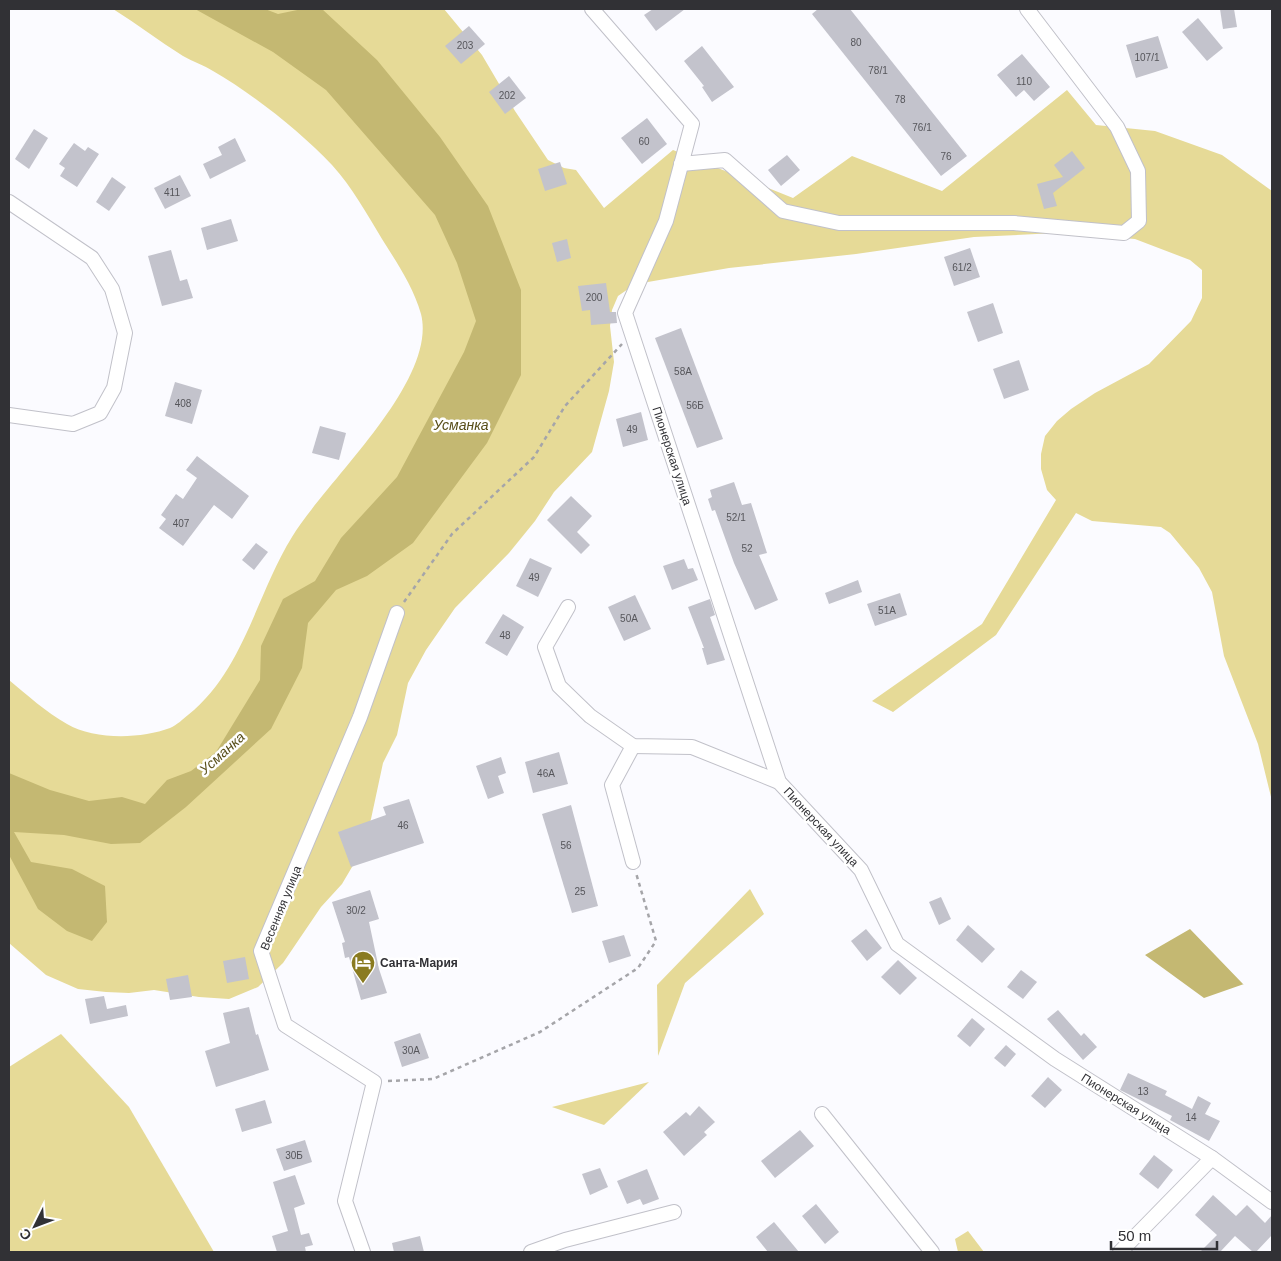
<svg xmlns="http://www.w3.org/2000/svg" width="1281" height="1261" font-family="Arial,sans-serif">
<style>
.green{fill:#e6da97}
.water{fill:#c4b872}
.building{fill:#c3c3cc}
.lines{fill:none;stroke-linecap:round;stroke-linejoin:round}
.street-casing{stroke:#c1c1c9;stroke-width:16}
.path{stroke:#a5a5a9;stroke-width:2.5;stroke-dasharray:4 4;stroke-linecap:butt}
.street{stroke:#fff;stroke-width:14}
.labels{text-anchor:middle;stroke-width:5;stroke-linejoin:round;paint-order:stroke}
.number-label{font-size:10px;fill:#56565b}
.street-label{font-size:12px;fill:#313135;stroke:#fff}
.poi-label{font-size:12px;font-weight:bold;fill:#313135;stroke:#fff;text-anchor:start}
.water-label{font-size:14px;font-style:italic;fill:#584e19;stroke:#fff}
</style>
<rect width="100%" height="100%" fill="#fbfbff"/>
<g class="green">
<path d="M113,9h331l38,46 33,56 33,49 16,8 12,2 28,38 69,-58 120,48 59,-42 90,35 125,-101 29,35 59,6 67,24 50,36v610l-14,-57 -34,-88 -12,-64 -13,-24 -29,-35 -9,-6 -69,-6 -16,-8 -80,122 -103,77 -21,-11 110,-77 74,-124 -9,-10 -6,-21v-15l4,-18 12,-15 14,-12 24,-16 54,-29 42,-43 11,-23v-28l-12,-10 -55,-21 -78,-6 -83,4 -118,17 -127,14 -87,15 -11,4 -13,9 -6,14 -2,16 4,36 -5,29 -17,61 -38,40 -19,29 -26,32 -54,55 -29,42 -18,33 -11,52 -14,28 -12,56 -9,31 -20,34 -21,23 -38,56 -25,24 -29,12 -30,-2 -45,-7 -25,3 -23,-1 -28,-3 -32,-14 -37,-32v-263c18,15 37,32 58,44 27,16 74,15 103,4 7,-3 13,-9 18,-13 56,-45 68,-120 104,-178 33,-55 146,-155 129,-223 -8,-28 -24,-51 -39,-75 -15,-25 -30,-52 -50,-74 -31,-33 -79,-71 -119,-94 -9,-6 -20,-9 -30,-15 -24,-15 -46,-32 -70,-47z"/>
<path d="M750,889l14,25 -79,69 -27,73 -1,-71z"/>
<path d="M61,1034l68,73 85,145h-205v-185z"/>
<path d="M649,1082l-45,43 -52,-18z"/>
<path d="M968,1231l16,21h-26l-3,-13z"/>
</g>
<g class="water">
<path d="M195,9h70l13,5 24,-5h20l55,51 63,77 48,69 33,84v85l-34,68 -74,100 -46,33 -31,14 -28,33 -6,45 -31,61 -85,78 -46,36 -29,1 -47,-9 -50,-3 17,30 41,7 33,17 2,36 -15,19 -25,-10 -29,-22 -29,-54v-82l41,17 39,11 33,-4 23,7 22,-24 24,-9 25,-19 44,-72 1,-34 22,-47 32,-18 26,-43 56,-61 67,-125 12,-31 -19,-58 -22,-48 -109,-125 -53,-38z"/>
<path d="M1190,929l53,55h1l-40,14 -59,-43z"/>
</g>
<g class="building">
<path d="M653,9h32l-29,22 -12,-16z"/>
<path d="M818,9h32l117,147 -26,20 -129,-162z"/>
<path d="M1220,9h14l3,18 -14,2z"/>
<path d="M1198,18l25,30 -16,13 -25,-29z"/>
<path d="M469,26l16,18 -24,20 -16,-18z"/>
<path d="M1158,36l10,32 -32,10 -10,-33z"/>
<path d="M702,46l32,41 -22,15 -10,-15 2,-1 -20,-25z"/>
<path d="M1022,54l28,33 -16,14 -10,-11 -8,7 -19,-22z"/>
<path d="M509,76l17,22 -21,16 -16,-22z"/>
<path d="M647,118l20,26 -25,20 -21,-26z"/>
<path d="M34,129l14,9 -19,31 -14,-10z"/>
<path d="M235,138l11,23 -36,18 -7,-15 19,-9 -4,-8z"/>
<path d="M74,143l11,8 3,-4 11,7 -22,33 -17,-11 5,-8 -6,-4z"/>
<path d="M1072,151l13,17 -32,25 4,13 -13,3 -7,-25 26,-7 -9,-12z"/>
<path d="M787,155l13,15 -19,16 -13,-16z"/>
<path d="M560,162l7,22 -22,7 -7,-22z"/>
<path d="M180,175l11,21 -26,13 -11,-21z"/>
<path d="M112,177l14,10 -17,24 -13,-9z"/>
<path d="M231,219l7,22 -31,9 -6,-22z"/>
<path d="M567,239l4,19 -14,4 -5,-19z"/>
<path d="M970,248l10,29 -26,9 -10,-29z"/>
<path d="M171,250l9,31 7,-2 6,19 -31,8 -14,-50z"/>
<path d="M606,283l4,29h6l1,11 -26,2 -1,-15 -8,1 -4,-25z"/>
<path d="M993,303l10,30 -25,9 -11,-30z"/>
<path d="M681,328l42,111 -26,9 -42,-110z"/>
<path d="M1019,360l10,30 -25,9 -11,-30z"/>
<path d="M175,382l27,8 -10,34 -27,-8z"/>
<path d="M641,412l7,28 -25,7 -7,-28z"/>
<path d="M320,426l26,7 -7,27 -27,-7z"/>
<path d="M197,456l52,40 -17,23 -18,-14 -31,41 -24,-18 7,-9 -5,-4 15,-21 7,5 14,-21 -11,-8z"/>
<path d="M734,482l8,23 9,-2 16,50 -8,2 19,45 -23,10 -21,-47 -19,-53 -3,1 -4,-12 4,-2 -2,-7z"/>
<path d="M571,496l21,20 -15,16 13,13 -9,9 -34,-34z"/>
<path d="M256,543l12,9 -14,18 -12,-10z"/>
<path d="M530,558l22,10 -14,29 -22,-11z"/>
<path d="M684,559l4,10 5,-1 5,12 -26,10 -9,-24z"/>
<path d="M858,580l4,12 -33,12 -4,-11z"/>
<path d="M900,593l7,22 -32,11 -8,-22z"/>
<path d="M635,595l16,34 -27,12 -16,-34z"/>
<path d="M710,599l5,16 -5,2 15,43 -18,5 -5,-17h2l-16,-41z"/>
<path d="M503,614l21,13 -17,29 -22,-13z"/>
<path d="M559,752l9,32 -35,9 -8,-31z"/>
<path d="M501,757l5,16 -8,3 6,17 -16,6 -12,-33z"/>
<path d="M409,799l15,44 -73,24 -13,-35 48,-17 -3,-8z"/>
<path d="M571,805l27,101 -26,7 -30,-99z"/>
<path d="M370,890l9,29 -10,3 10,47 8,24 -26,7 -12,-43 -4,1 -3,-15 3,-1 -13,-40z"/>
<path d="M941,897l10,22 -12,6 -10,-23z"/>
<path d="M968,925l27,24 -13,14 -26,-23z"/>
<path d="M866,929l16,19 -15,13 -16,-20z"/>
<path d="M624,935l7,21 -22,7 -7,-22z"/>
<path d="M245,957l4,22 -22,4 -4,-22z"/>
<path d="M898,960l19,18 -17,17 -19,-18z"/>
<path d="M1021,970l16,12 -14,17 -16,-12z"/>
<path d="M188,975l4,22 -22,3 -4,-21z"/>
<path d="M104,996l3,13 19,-4 2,11 -38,8 -5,-25z"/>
<path d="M249,1007l7,28 2,-1 11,36 -53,17 -11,-36 25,-8 -7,-30z"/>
<path d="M1058,1010l23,26 3,-3 13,14 -14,13 -36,-41z"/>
<path d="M972,1018l13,11 -15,18 -13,-11z"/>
<path d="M420,1033l9,25 -27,9 -8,-25z"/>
<path d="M1006,1045l10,9 -11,13 -11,-9z"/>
<path d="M1128,1073l39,18 -2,4 27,14 6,-13 13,7 -6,11 15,7 -11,20 -39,-21 2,-4 -52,-26z"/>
<path d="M1048,1077l14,13 -17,18 -14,-12z"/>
<path d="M265,1100l7,23 -30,9 -7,-23z"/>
<path d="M699,1106l16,16 -11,10 3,3 -23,21 -21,-24 23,-20 4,4z"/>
<path d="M800,1130l14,16 -39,32 -14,-17z"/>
<path d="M305,1140l7,22 -28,9 -8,-22z"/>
<path d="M1154,1155l19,15 -15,19 -19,-15z"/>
<path d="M600,1168l8,19 -18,8 -8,-21z"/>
<path d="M647,1169l12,30 -16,6 -3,-6 -13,5 -10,-23z"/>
<path d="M295,1175l10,29 -11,4 7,27 8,-2 4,12 -8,2 1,5h-29l-5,-16 16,-5 -15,-49z"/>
<path d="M1213,1195l23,21 11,-11 18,18 7,-8v20l-16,17h-3l-18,-16 -15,16h-20l17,-17 -22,-20z"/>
<path d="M816,1204l23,28 -14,12 -23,-28z"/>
<path d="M774,1222l25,30h-31l-12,-15z"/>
<path d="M420,1236l4,16h-30l-2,-9z"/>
</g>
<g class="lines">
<defs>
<g id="street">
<path d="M592,9l100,115 -26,97 -41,92 154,469 82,88 36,74 158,115 157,99 60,44"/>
<path d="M681,164l44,-4 58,51 56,12h175l110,10 15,-12 -1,-50 -21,-44 -90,-118"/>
<path d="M9,202l83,56 20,31 13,44 -11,55 -14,25 -27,11 -64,-9"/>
<path d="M568,607l-23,40 14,39 31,30 43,30 59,1 87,35"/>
<path d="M633,862l-21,-77 21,-39"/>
<path d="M822,1114l110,138"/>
<path d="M363,1252l-18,-51 29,-119 -89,-57 -24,-74 99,-234 37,-104"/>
<path d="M531,1252l34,-12 109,-28"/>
<path d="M1120,1252l92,-94"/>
</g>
</defs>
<use href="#street" class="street-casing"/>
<g class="path">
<path d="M404,602l48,-68 82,-77 31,-51 57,-62"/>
<path d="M388,1081l45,-2 107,-47 98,-64 18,-27 -20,-68"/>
</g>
<use href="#street" class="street"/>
</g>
<defs>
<symbol id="hotel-pin" viewBox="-11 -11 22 30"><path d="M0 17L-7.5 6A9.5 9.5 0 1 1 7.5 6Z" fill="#8a7b20" stroke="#fff"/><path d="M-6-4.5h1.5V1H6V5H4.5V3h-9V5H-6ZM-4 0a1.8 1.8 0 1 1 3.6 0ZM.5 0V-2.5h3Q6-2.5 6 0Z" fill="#fff"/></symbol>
</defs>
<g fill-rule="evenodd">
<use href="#hotel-pin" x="349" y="949" width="28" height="38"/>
</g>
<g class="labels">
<g class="number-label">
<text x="856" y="46">80</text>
<text x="465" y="49">203</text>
<text x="1147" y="61">107/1</text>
<text x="878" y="74">78/1</text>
<text x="1024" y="85">110</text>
<text x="507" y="99">202</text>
<text x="900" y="103">78</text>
<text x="922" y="131">76/1</text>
<text x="644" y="145">60</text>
<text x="946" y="160">76</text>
<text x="172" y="196">411</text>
<text x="962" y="271">61/2</text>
<text x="594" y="301">200</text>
<text x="683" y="375">58А</text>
<text x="183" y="407">408</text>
<text x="695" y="409">56Б</text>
<text x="632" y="433">49</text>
<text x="736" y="521">52/1</text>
<text x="181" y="527">407</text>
<text x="747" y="552">52</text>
<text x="534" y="581">49</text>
<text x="887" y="614">51А</text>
<text x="629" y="622">50А</text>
<text x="505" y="639">48</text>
<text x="546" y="777">46А</text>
<text x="403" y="829">46</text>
<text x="566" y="849">56</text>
<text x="580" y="895">25</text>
<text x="356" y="914">30/2</text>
<text x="411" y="1054">30А</text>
<text x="1143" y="1095">13</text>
<text x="1191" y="1121">14</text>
<text x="294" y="1159">30Б</text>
</g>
<g class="street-label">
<text transform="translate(672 456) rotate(72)" y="4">Пионерская улица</text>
<text transform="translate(821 827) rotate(47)" y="4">Пионерская улица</text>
<text transform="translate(281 908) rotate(-68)" y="4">Весенняя улица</text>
<text transform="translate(1126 1104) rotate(32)" y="4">Пионерская улица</text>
</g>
<g class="poi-label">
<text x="380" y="967">Санта-Мария</text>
</g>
<g class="water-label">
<text x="461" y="430">Усманка</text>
<text transform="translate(222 753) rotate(-42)" y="5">Усманка</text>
</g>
</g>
<rect width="1281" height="1261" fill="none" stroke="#313135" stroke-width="20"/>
<g transform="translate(35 1226) rotate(228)" stroke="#ffffff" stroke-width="4" paint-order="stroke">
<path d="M0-4L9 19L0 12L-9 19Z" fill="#313135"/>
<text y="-8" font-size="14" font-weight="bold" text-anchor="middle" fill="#313135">С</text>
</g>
<path d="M1111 1241v8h106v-8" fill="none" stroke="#313135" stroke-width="2.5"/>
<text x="1118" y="1241" font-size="15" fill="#313135" stroke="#ffffff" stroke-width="4" paint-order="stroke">50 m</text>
</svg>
